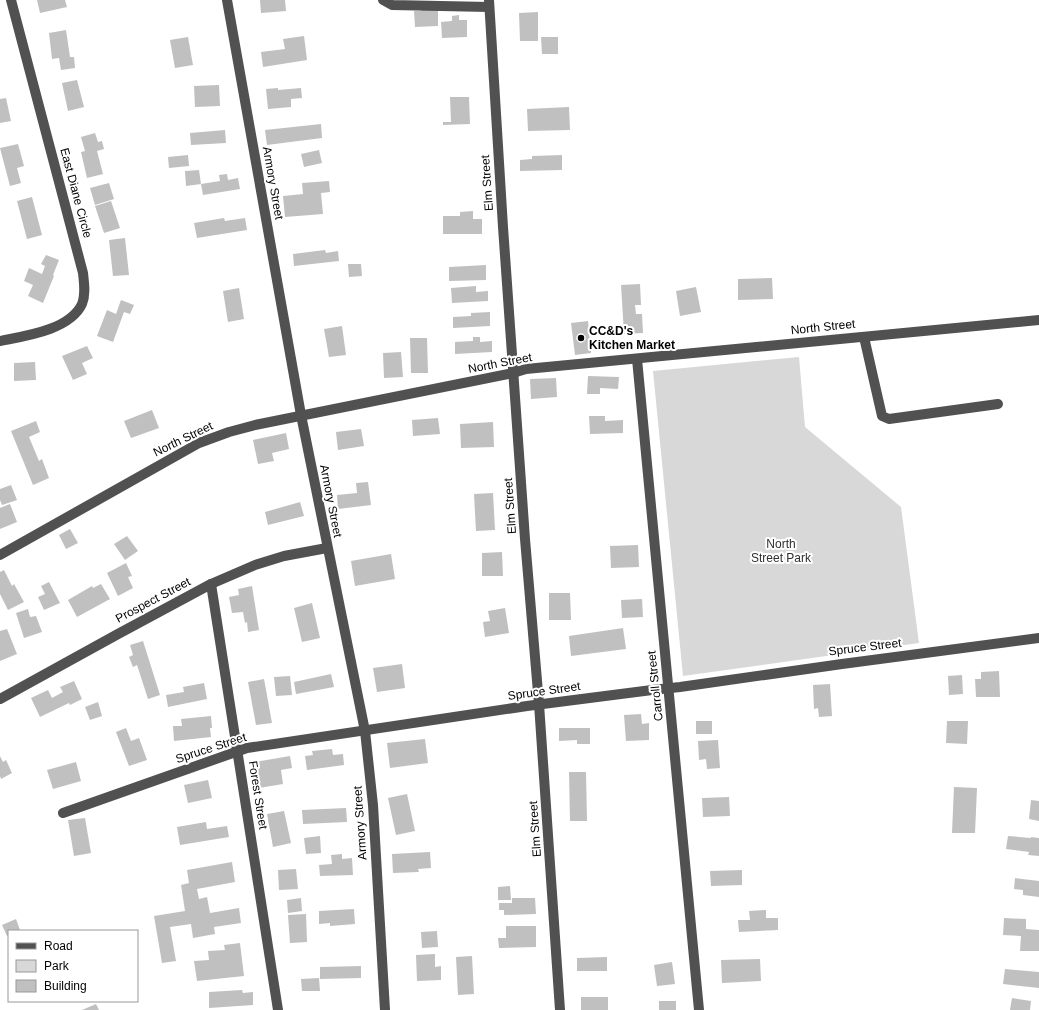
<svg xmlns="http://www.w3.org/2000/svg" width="1039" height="1010" font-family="Helvetica,sans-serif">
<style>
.green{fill:#d8d8d8}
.building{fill:#c0c0c0}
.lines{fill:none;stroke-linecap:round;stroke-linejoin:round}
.minor{stroke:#515151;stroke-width:10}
.poi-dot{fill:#000;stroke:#fff;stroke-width:1.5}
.labels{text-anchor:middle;stroke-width:4;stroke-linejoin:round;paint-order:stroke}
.street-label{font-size:12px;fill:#000;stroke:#fff}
.poi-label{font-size:12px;font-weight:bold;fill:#000;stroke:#fff;text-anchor:start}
.park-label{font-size:12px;fill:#2f2f2f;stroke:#fff}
</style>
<rect width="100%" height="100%" fill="#fff"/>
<path class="green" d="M799,357l6,70 96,80 18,136 -236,33 -30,-305z"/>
<g class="building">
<path d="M37,0h28l2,7 -27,6z"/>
<path d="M260,0h25l1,11 -25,2z"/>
<path d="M421,9h17v17l-23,1 -1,-16h7z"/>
<path d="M538,12v29h-18l-1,-28z"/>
<path d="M459,15v5h8v17l-25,1 -1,-16 11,-1v-5z"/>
<path d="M66,30l4,27h4l1,11 -14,2 -2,-12 -7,1 -3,-26z"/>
<path d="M304,36l3,24 -44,7 -2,-15 24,-3 -2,-10z"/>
<path d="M188,37l5,28 -18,3 -5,-28z"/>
<path d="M541,37h17v17h-16z"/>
<path d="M77,80l7,27 -16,4 -6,-28z"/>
<path d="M219,85l1,21 -25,1 -1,-21z"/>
<path d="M278,88v2l23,-2 1,10 -11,1v8l-23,2 -2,-20z"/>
<path d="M450,97h19l1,27 -27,1v-3h8z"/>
<path d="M6,98l5,23 -11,2v-24z"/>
<path d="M569,107l1,23 -42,1 -1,-22z"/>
<path d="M321,124l1,14 -55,7 -2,-15z"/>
<path d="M225,130l1,13 -35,2 -1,-12z"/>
<path d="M95,133l3,9 4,-1 2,8 -7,2 6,23 -16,4 -6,-26 4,-1 -4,-14z"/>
<path d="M18,144l6,22 -7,2 4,15 -11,3 -10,-38z"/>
<path d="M319,150l3,13 -18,4 -3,-13z"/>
<path d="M188,155l1,11 -20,2 -1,-11z"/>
<path d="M562,155v15l-42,1v-11l12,-1v-3z"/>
<path d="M199,170l2,14 -15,2 -1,-15z"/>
<path d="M227,174l1,6 10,-2 2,11 -37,6 -2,-11 19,-3 -1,-6z"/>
<path d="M329,181l1,11 -9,1 2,21 -38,3 -2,-21 20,-2 -1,-11z"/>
<path d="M109,183l5,16 -19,6 -5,-17z"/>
<path d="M32,197l10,38 -15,4 -10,-38z"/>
<path d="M111,201l9,27 -16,5 -9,-27z"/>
<path d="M473,211v8h9v15h-39v-18h17v-4z"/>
<path d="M224,218l1,3 20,-3 2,12 -50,8 -3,-15z"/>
<path d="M125,238l4,37 -16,1 -4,-36z"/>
<path d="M325,250l1,3 12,-2 1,10 -45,5 -1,-12z"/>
<path d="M46,255l13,5 -6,15 1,1 -11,27 -15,-7 5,-11 -9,-4 5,-13 13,6 3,-8 -4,-2z"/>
<path d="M348,264h13l1,12 -13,1z"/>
<path d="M486,265v15l-37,1v-14z"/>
<path d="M772,278l1,21 -35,1v-21z"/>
<path d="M640,284l1,21h-6l1,9h6l1,19 -19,1 -3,-49z"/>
<path d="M476,286v6l12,-1v10l-36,2 -1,-15z"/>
<path d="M696,287l5,25 -21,4 -4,-25z"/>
<path d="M239,288l5,31 -16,3 -5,-31z"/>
<path d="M121,300l13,5 -4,9 -6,-2 -11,30 -16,-6 10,-26 9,4z"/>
<path d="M490,312v14l-37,2v-11l18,-1v-3z"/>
<path d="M588,321l3,32 -16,2 -4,-32z"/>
<path d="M342,326l4,29 -17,2 -5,-28z"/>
<path d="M473,337h7v5l12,-1v11l-37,2v-12l18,-1z"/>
<path d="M410,338h17l1,35h-17z"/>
<path d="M87,346l6,12 -11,5 5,11 -14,6 -11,-24z"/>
<path d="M401,352l2,25 -19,1 -1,-25z"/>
<path d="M35,362l1,18 -22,1v-18z"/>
<path d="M588,376l31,1 -1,12 -18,-1v6h-13z"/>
<path d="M556,378l1,19 -26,2 -1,-20z"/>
<path d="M152,410l7,18 -28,10 -7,-17z"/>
<path d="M589,416h16v5l18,-1v13l-33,1z"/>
<path d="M438,418l2,16 -27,2 -1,-16z"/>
<path d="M36,421l4,11 -11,5 10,24 3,-2 7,19 -16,7 -22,-54z"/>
<path d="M493,422l1,25 -33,1 -1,-24z"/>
<path d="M361,429l3,17 -26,4 -2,-18z"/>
<path d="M286,433l3,16 -17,4 2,8 -16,3 -5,-24z"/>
<path d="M368,482l3,23 -33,4 -1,-14 20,-2 -1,-10z"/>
<path d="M11,485l6,15 -15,5 -2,-5v-11z"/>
<path d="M493,493l2,37 -19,1 -2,-37z"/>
<path d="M300,502l4,14 -36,9 -3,-13z"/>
<path d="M10,504l7,18 -17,7v-21z"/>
<path d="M70,529l8,14 -12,6 -7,-14z"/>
<path d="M127,536l11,15 -13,9 -11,-16z"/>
<path d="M638,545l1,22 -28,1 -1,-22z"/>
<path d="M502,552l1,24h-21v-23z"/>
<path d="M391,554l4,25 -40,7 -4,-25z"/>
<path d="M126,563l6,13 -4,1 5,11 -15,8 -11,-23z"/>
<path d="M4,570l8,16 2,-2 10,18 -16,8 -8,-16v-22z"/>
<path d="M49,582l11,21 -16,7 -6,-13 7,-3 -4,-8z"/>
<path d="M101,584l9,15 -33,18 -9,-17 24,-14 1,2z"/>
<path d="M252,586l7,44 -11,2 -1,-10 -2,1 -2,-11 -11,1 -3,-16 10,-2 -1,-6z"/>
<path d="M549,593h21l1,27h-22z"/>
<path d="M642,599l1,18 -21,1 -1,-18z"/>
<path d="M312,603l8,35 -18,4 -8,-34z"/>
<path d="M505,608l4,25 -24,4 -2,-15 7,-1 -2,-10z"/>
<path d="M28,609l2,8 6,-1 6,16 -18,6 -8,-25z"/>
<path d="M623,628l3,21 -55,7 -2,-20z"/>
<path d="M7,629l10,25 -17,7v-30z"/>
<path d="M143,641l17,54 -12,4 -11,-34 -4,2 -4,-10 4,-2 -3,-10z"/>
<path d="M402,664l3,24 -28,4 -4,-24z"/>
<path d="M999,671l1,26h-24l-1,-18h6v-7z"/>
<path d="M331,674l3,13 -38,7 -2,-12z"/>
<path d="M962,675l1,19 -14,1 -1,-19z"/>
<path d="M290,676l2,19 -16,1 -2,-19z"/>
<path d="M264,679l8,44 -16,2 -8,-43z"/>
<path d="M74,681l8,18 -12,6 -1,-2 -29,14 -9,-19 17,-8 4,8 11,-6 -3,-5z"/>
<path d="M204,683l3,16 -39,8 -2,-12 18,-3 -1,-5z"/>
<path d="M830,684l2,32 -13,1 -1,-9 -4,1 -1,-24z"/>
<path d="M98,702l4,14 -12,4 -5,-13z"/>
<path d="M641,714l1,10 7,-1v17l-23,1 -2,-26z"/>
<path d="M211,716l1,12h-2l1,9 -37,4 -1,-15h9l-1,-7z"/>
<rect x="696" y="721" width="16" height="13"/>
<path d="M947,721h21l-1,23 -21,-1z"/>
<path d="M126,728l5,13 8,-3 8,22 -18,6 -13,-34z"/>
<path d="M559,728h31v16h-13v-4l-18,1z"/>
<path d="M425,739l3,24 -38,5 -3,-25z"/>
<path d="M718,740l2,28 -13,1 -1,-10 -7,1 -1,-19z"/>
<path d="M332,749l1,6 10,-1 1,11 -37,5 -2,-14 8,-1 -1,-4z"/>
<path d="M0,756l3,6 3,-2 6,13 -11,6 -1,-3z"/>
<path d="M290,756l2,12 -11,2 2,14 -24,4 -4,-26z"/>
<path d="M76,762l5,19 -28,8 -6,-19z"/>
<path d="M569,772h17l1,49h-17z"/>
<path d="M208,780l4,18 -24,5 -4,-18z"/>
<path d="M954,787l23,1 -2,45h-23z"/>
<path d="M407,794l8,37 -19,4 -8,-37z"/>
<path d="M729,797l1,19 -27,1 -1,-19z"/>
<path d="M1031,800l8,1v20l-10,-2z"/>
<path d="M346,808l1,14 -44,2 -1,-14z"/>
<path d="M284,811l7,32 -18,4 -6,-33z"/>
<path d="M85,818l6,35 -17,3 -6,-36z"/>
<path d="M206,822l1,7 20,-3 2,11 -49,8 -3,-18z"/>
<path d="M320,836l1,17 -15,1 -2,-16z"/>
<path d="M1008,836l23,2v-1l8,1v18l-11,-1 1,-3 -23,-3z"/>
<path d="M430,852l1,16 -13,1 1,3 -26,1 -1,-19z"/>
<path d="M342,854v5l10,-1 1,17 -33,1 -1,-11 13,-1 -1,-9z"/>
<path d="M232,862l3,20 -38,7 2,10 8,-2 3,16 29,-5 2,15 -27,4 1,7 -22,4 -2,-14 -21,3 6,34 -14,2 -8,-47 31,-5 -4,-26 8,-2 -2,-13z"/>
<path d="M296,869l2,20 -19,1 -1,-20z"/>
<path d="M742,870v15l-31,1 -1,-15z"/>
<path d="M1015,878l24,3v16l-16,-2v-5l-9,-1z"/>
<path d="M510,886l1,14h-13v-13z"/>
<path d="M301,898l1,13 -14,2 -1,-13z"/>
<path d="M512,898h23l1,16 -32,1v-5h-5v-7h13z"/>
<path d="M354,909l1,15 -25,2v-3l-11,1v-13z"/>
<path d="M766,910v8h12v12l-39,2 -1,-12h12l-1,-9z"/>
<path d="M306,914l1,28 -17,1 -2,-28z"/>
<path d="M1004,918l22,1v10l13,1v21h-19l1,-15 -18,-1z"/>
<path d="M16,919l4,11 -11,1v4l-2,1 -5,-11z"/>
<path d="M506,926h30v21l-37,1 -1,-10h8z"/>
<path d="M437,931l1,16 -16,1 -1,-16z"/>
<path d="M240,943l4,33 -47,5 -3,-20 15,-1 -1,-9 17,-1 -1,-5z"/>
<path d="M435,954v13l6,-1v14l-24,1 -1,-26z"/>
<path d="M472,956l2,38 -16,1 -2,-38z"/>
<path d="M607,957v14h-30v-13z"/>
<path d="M760,959l1,22 -39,2 -1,-23z"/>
<path d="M672,962l3,22 -18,2 -3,-21z"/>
<path d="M361,966v12l-41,1v-12z"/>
<path d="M1005,969l34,3v16l-36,-4z"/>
<path d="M319,978l1,13h-18l-1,-12z"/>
<path d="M242,990l1,3 10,-1v13l-44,3v-16z"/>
<rect x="581" y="997" width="27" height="13"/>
<path d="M1012,998l19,3 -1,9h-20z"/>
<rect x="659" y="1001" width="17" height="9"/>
<path d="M96,1004l3,6h-17z"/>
</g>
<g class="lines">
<g class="minor">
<path d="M227,0l74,415 64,316 8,74 12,205"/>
<path d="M383,0l9,5 97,2"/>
<path d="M489,0l14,227 22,312 14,165 21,306"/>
<path d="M864,337l18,79 7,3 109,-15"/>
<path d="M0,341c25,-5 70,-11 82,-37 4,-10 2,-21 1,-31l-72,-273"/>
<path d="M637,359l62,651"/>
<path d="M0,555l199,-112 30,-11 26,-7 258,-52 13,-4 513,-49"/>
<path d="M211,584l67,426"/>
<path d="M0,699l118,-65 93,-50 44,-19 29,-9 43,-8"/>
<path d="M63,813l184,-65 280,-42 125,-16 28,-3 162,-23 197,-26"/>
</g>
</g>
<circle class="poi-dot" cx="581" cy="338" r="4"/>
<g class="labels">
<g class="street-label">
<text transform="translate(273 183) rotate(80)" y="4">Armory Street</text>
<text transform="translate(487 183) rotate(-94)" y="4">Elm Street</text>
<text transform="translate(76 193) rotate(75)" y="4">East Diane Circle</text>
<text transform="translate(823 327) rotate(-6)" y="4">North Street</text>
<text transform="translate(500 363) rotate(-11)" y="4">North Street</text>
<text transform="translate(183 439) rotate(-26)" y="4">North Street</text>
<text transform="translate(331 501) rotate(79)" y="4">Armory Street</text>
<text transform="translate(510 506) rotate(-94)" y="4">Elm Street</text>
<text transform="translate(153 600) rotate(-28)" y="4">Prospect Street</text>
<text transform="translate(865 647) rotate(-7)" y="4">Spruce Street</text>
<text transform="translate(655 686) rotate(-96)" y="4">Carroll Street</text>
<text transform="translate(544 691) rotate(-8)" y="4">Spruce Street</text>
<text transform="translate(211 748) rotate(-18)" y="4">Spruce Street</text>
<text transform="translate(258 795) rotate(81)" y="4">Forest Street</text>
<text transform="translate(360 823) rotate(-94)" y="4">Armory Street</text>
<text transform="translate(535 829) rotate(-94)" y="4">Elm Street</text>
</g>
<g class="poi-label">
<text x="589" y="335">CC&amp;D's<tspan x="589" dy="14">Kitchen Market</tspan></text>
</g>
<g class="park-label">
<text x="781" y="548">North<tspan x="781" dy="14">Street Park</tspan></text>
</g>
</g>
<rect x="8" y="930" width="130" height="72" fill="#ffffff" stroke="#999999"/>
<rect x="16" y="943" width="20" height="6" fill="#515151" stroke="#999999"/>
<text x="44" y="950" font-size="12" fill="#000000">Road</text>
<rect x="16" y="960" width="20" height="12" fill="#d8d8d8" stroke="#999999"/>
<text x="44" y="970" font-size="12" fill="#000000">Park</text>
<rect x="16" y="980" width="20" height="12" fill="#c0c0c0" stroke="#999999"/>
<text x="44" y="990" font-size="12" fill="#000000">Building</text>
</svg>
